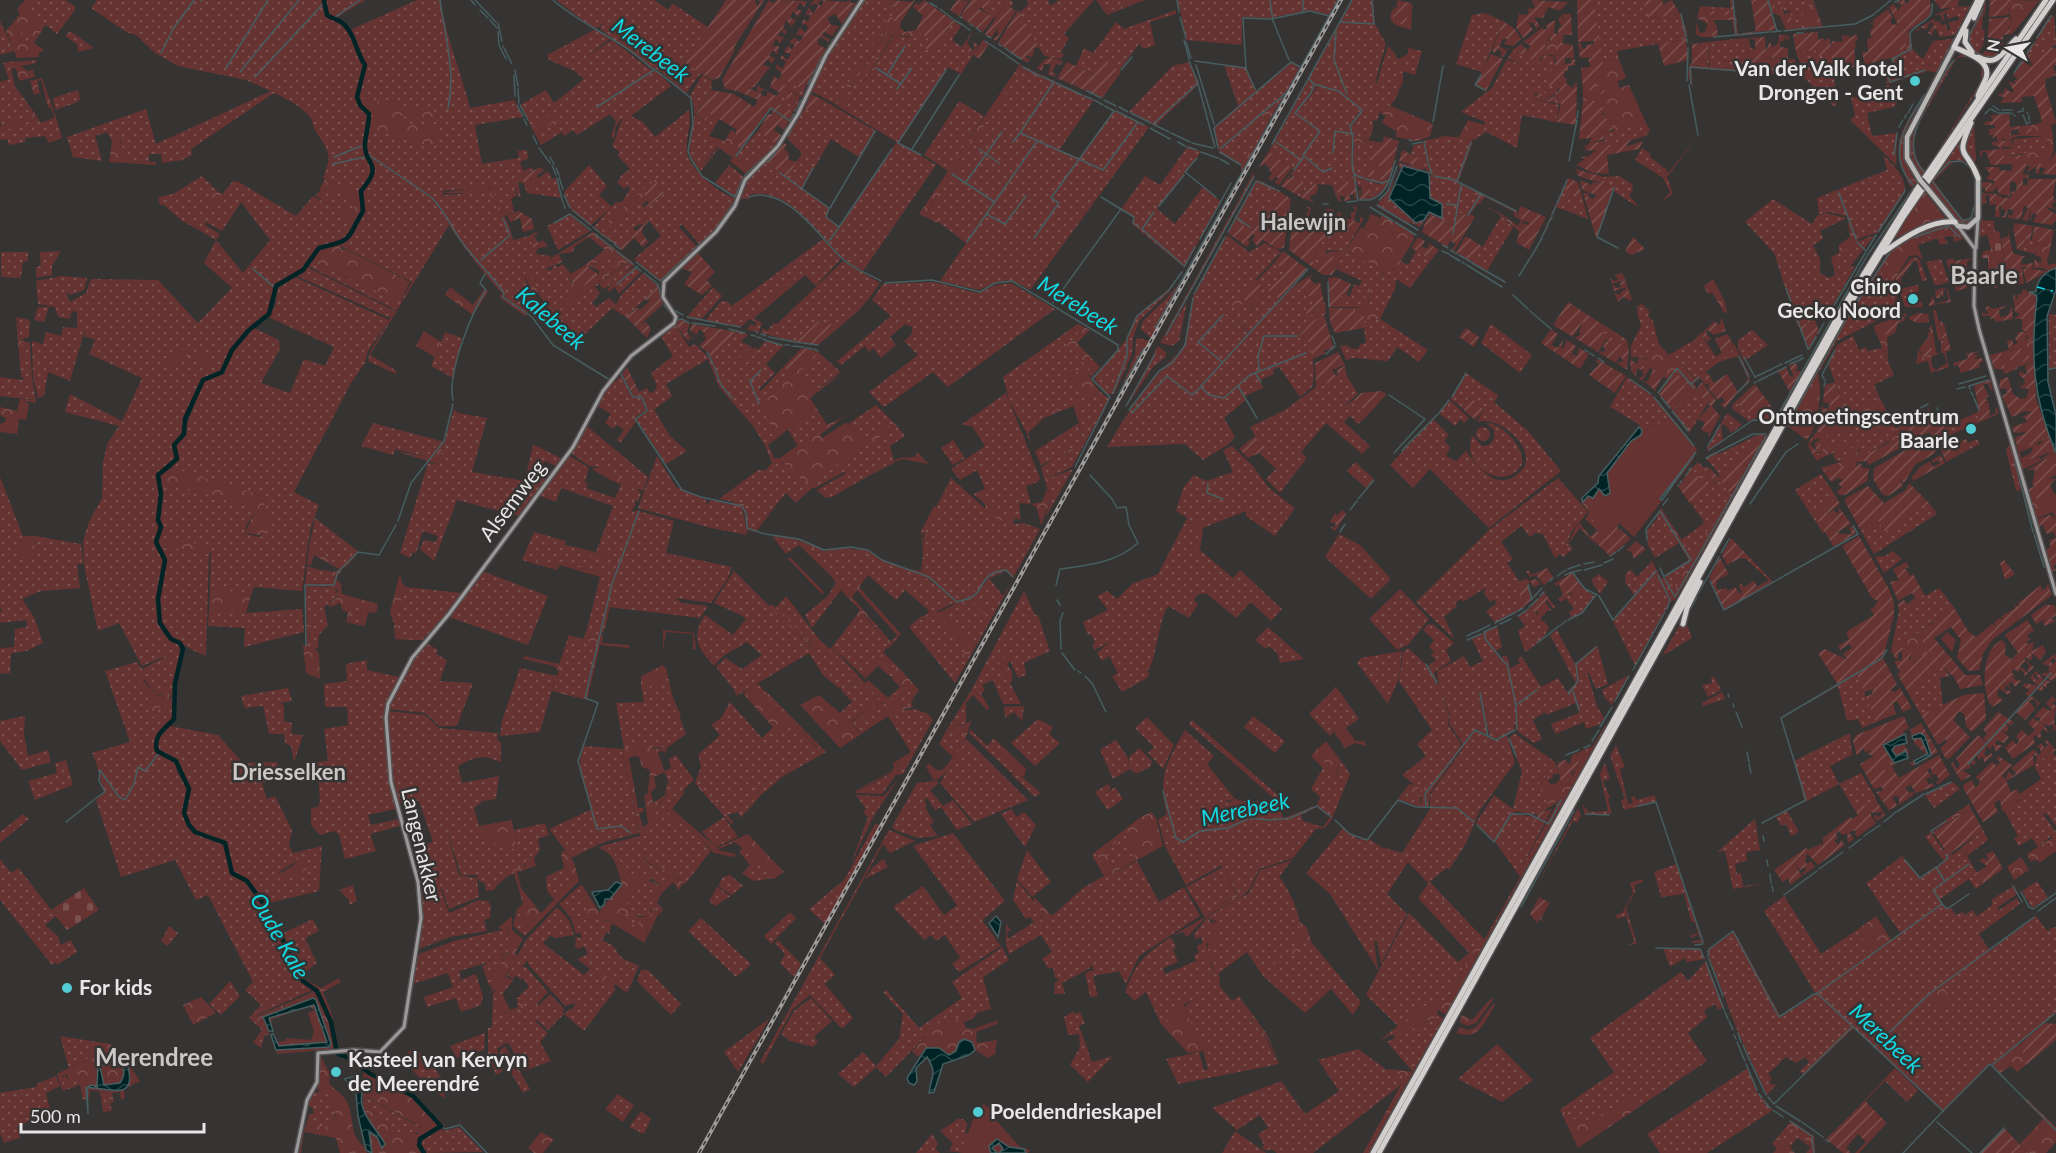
<svg xmlns="http://www.w3.org/2000/svg" width="2056" height="1153" font-family="Lato,sans-serif">
<style>
.grass{fill:url(#grass-dots);fill-rule:evenodd}
.forest{fill:url(#forest-crowns);fill-rule:evenodd}
.cemetery{fill:url(#cemetery-stones)}
.park{fill:#653331}
.garden{fill:url(#garden-furrows)}
.water{fill:url(#water-waves);stroke:#465e60;stroke-width:1.5}
.lines{fill:none;stroke-linecap:round;stroke-linejoin:round}
.stream{stroke:#465e60;stroke-width:1.5}
.river{stroke:#002426;stroke-width:4.5}
.ferry{stroke:#12d9e1;stroke-width:1.5;stroke-dasharray:8 6;stroke-linecap:butt}
.secondary-casing{stroke:#525050;stroke-width:6}
.primary-casing{stroke:#525050;stroke-width:8}
.highway-casing{stroke:#525050;stroke-width:8}
.secondary{stroke:#9b9999;stroke-width:3}
.primary{stroke:#b8b5b5;stroke-width:4.5}
.highway{stroke:#d2cece;stroke-width:5}
.rail-casing{stroke:#9f9c9c;stroke-width:4}
.rail{stroke:#363333;stroke-width:1.5;stroke-dasharray:4.5;stroke-linecap:butt}
.primary-bridge-casing{stroke:#525050;stroke-width:8;stroke-linecap:butt}
.primary-bridge{stroke:#b8b5b5;stroke-width:4.5}
.poi-dot{fill:#51ccd2;stroke:#363333;stroke-width:2}
.labels{text-anchor:middle;stroke-width:5;stroke-linejoin:round;paint-order:stroke}
.poi-label{font-size:21px;font-weight:bold;fill:#e8e6e6;stroke:#363333;text-anchor:end}
.street-label{font-size:21px;fill:#e8e6e6;stroke:#363333}
.water-label{font-size:22px;font-style:italic;fill:#12d9e1;stroke:#363333}
.neighbourhood-label{font-size:22px;font-weight:bold;fill:#cbc7c7;stroke:#363333}
.quarter-label{font-size:24px;font-weight:bold;fill:#cbc7c7;stroke:#363333}
</style>
<defs>
<pattern id="grass-dots" width="8" height="8" patternUnits="userSpaceOnUse" patternTransform="scale(1.5)"><rect width="8" height="8" fill="#653331"/><path d="M2 2h.1M6 6h.1" fill="none" stroke="#7b514f" stroke-width="1.8" stroke-linecap="round"/></pattern>
<pattern id="forest-crowns" width="20" height="18" patternUnits="userSpaceOnUse" patternTransform="scale(1.5)"><rect width="20" height="18" fill="#653331"/><path d="M2 6a3 3 0 1 1 6 0M12 15a3 3 0 1 1 6 0" fill="none" stroke="#7b514f"/></pattern>
<pattern id="cemetery-stones" width="16" height="16" patternUnits="userSpaceOnUse" patternTransform="scale(1.5)"><rect width="16" height="16" fill="#653331"/><path d="M2 7V4a2 2 0 0 1 4 0v3zM10 15v-3a2 2 0 0 1 4 0v3z" fill="#7b514f"/></pattern>
<pattern id="garden-furrows" width="10" height="10" patternUnits="userSpaceOnUse" patternTransform="scale(1.5)"><rect width="10" height="10" fill="#653331"/><path d="M-1 1l2-2M0 10L10 0M9 11l2-2" fill="none" stroke="#7b514f"/></pattern>
<pattern id="water-waves" width="16" height="10" patternUnits="userSpaceOnUse" patternTransform="scale(1.5)"><rect width="16" height="10" fill="#002426"/><path d="M0 5q4-4 8 0t8 0" fill="none" stroke="#254446"/></pattern>
</defs>
<rect width="100%" height="100%" fill="#363333"/>
<g class="grass">
<path d="M33,0h32l10,6v4l-18,24 -31,-25z"/>
<path d="M97,0h269l-29,17 13,13 67,-30h23c6,37 21,71 30,108l44,-8 9,17 -48,8 7,39 37,-6 -1,-7 8,-1 3,8 -9,4 3,9 9,-4 1,3 -11,6 2,7 -6,-1 3,16 -2,-1 -5,-15 3,13 -6,4 3,13 -10,4 -14,-30 -47,5v4l45,-3 8,12 10,25 4,-1 3,12 16,-4 7,18 15,2 -5,13 4,2 5,-6 2,2 6,-3 8,10 -3,4 9,11 -28,20 -11,-16 -11,-21 -2,7 8,15 -9,15c-17,-1 -64,-67 -75,-84l-79,130 27,16 -1,3 -28,-13 2,-9 42,-70 -73,-37c13,-5 18,-22 26,-34l-4,-16 -38,-17c11,-26 4,-28 -8,-48 -3,-4 -1,-9 -5,-13 -8,-11 -24,-18 -36,-24l-83,56 1,6 -10,5 -20,3 -1,-9h-12v8l-23,-1 -6,-22 -8,2 -5,-9 -12,4 7,25 -29,-4 -6,-20 79,-28 10,35 115,-53 -25,-11 -68,-14 -23,-13 -19,-18 -10,-3 -35,-24z"/>
<path d="M556,0h98l15,10 3,-7 36,24 -24,36 17,10 -15,20c-10,-7 -25,-24 -35,-26l-51,-38 5,-8 -7,7 -6,-1z"/>
<path d="M864,0h27l-2,4 9,6 -15,16v6l-7,8 -41,64 -24,-13 18,-38z"/>
<path d="M990,0h21l2,3 -2,5 -6,-4 -10,14 -12,-8z"/>
<path d="M1027,0h21l2,6 9,-6h35l-30,34 5,4 -8,14 3,3 -4,4 -16,-3 -25,-43 9,-8z"/>
<path d="M1099,0h37l-29,12z"/>
<path d="M1178,0h159l-8,15 -19,-5 -39,8 -29,-1v28l-56,-5z"/>
<path d="M1353,0h20l2,24 11,20 -11,39h2l11,-37c19,15 18,55 -8,65l-3,10 -3,-1 -2,3 2,2 -5,15 -13,-2 -4,-12 11,-13 8,5 -11,-7 -10,14c5,22 -2,36 4,58l-17,1 1,17 -6,-16 -17,-1 -14,8 1,6 -5,-3 7,-13 -14,-8 4,-4 -25,-19 39,-70 5,6 -14,25 22,-30 -12,-5z"/>
<path d="M1594,0h49l7,19 30,-5 7,17 -1,8 -69,12 2,8 -18,1z"/>
<path d="M1772,0h41l1,3 -8,3 -5,14 3,2 1,7h-8l-5,-6 -2,-13 -6,1 -1,-4 -8,-1z"/>
<path d="M1986,0l-1,15 -2,-2 -1,17h3l-2,15 -4,7 4,2 2,-4 19,-2 -12,10 -9,-1 -14,-9 -2,-10z"/>
<path d="M1970,6l-15,29 -16,2 -3,-9 -4,4 1,4 -5,-3 6,-9 -4,-2 -4,8 -6,-3 -2,4 -3,-1 19,-11 1,3 5,-1 1,4 5,-1 1,6 4,-1 -3,-6 11,-3 -1,-4 -11,3v-6l-4,1 2,6 -3,1 -1,-6h-6l18,-8z"/>
<path d="M1176,10v4l-26,8 5,23 -11,4 -5,-5 -20,27 -13,-9 -10,13 -20,-9 8,-18 9,5 23,-31 8,7z"/>
<path d="M1484,13l19,8 -21,51 -26,-8 16,-49z"/>
<path d="M2050,15l4,1 2,25 -13,1 2,10 -20,3z"/>
<path d="M0,21l14,30 -13,4 -1,-3z"/>
<path d="M954,21l7,5 -9,14 21,15 -12,19 -13,-7 -49,76 37,22 -73,106c-6,-4 -14,-7 -20,-13 -23,-22 -56,-73 -93,-63l-1,4h-8l8,-21 17,-16 20,15 16,-24 -15,-15 18,-30 12,5 6,-13 53,31 -16,27 -29,-19 -29,50 28,20 -4,7 13,11 58,-85 -58,-35 47,-75 5,2 -36,62 40,-62 14,4 7,-8 14,10 -5,8 7,5z"/>
<circle cx="26" cy="37" r="7"/>
<path d="M70,31l24,17 -16,4 -1,-8 -12,-8z"/>
<path d="M597,31l13,8 -26,19 28,-18 36,28 11,5 12,13 -40,30 12,6 12,15 34,-27c3,16 -4,28 -2,42 2,17 33,43 49,46l-17,28 -19,19 -18,-21 -3,3 18,20 -36,35 -27,-23 27,-23 -14,-18 -16,12 3,7 -14,11 -19,-17 32,-24 11,-13 2,3 -6,5 5,7 22,-18 -10,-11 -60,51 -4,-3 23,-26h6l8,-13 -2,-3 -4,3 -7,-7 4,-4 -1,-2 10,-7 -13,-14 3,-3 -8,-6c5,-8 6,-20 12,-30l-8,10 -2,13 -3,-3 5,-14 -6,-8 -33,21 -4,-5 -9,6 -2,-4 -21,13 -6,-11 18,-12 -3,-6 -18,12 -12,-23 26,-15 8,13 30,-24 -9,-8 -26,-11 1,-4z"/>
<path d="M1957,38l-19,35 -10,-2 8,-2 -1,-3 -9,-1 -3,4 -36,13 -3,-12 9,-5 -1,-4 21,-11 10,9 10,-18z"/>
<path d="M1736,39l10,1 3,28 -39,-1 -2,-25z"/>
<path d="M1408,48l14,3 -7,24 -12,-4v-14l5,-3z"/>
<path d="M1513,50l27,13 4,-9 10,3 2,13 -7,15 9,4 -1,7 -24,-5 -2,8 28,6 -3,17 -34,-7 -5,33 -31,-16 -12,8 -3,-2 12,-8 2,-8 -24,-10 31,-24 15,-29 18,8 -17,-9z"/>
<path d="M1815,50l22,7 4,19 -7,2 3,24 -2,5 -33,-31 2,-1 -8,-23z"/>
<path d="M1960,55c12,-1 19,6 26,16l-4,12 -57,89 56,-91v-17l-13,-8 -11,2 -36,61 -2,-1 31,-54z"/>
<path d="M1781,57l1,4 13,-2 3,17 -30,-2 -1,-15z"/>
<path d="M14,61c-14,13 12,45 20,56l-32,8 -2,-3v-40l9,-3 -6,-16z"/>
<path d="M1189,62l10,22 -44,42 -26,-14 43,-46z"/>
<path d="M1291,62l8,7 -15,27 -22,19 7,6 -16,32 -25,5 -9,-5 -5,-26 24,-21 -14,-41 22,3 11,24z"/>
<path d="M1023,66l71,34 -35,50 21,8 35,-48 34,17 -119,163c-24,-15 -26,-10 -51,0l-39,-9 26,-38 -39,-30 24,-39 13,9 1,-3 -11,-9z"/>
<path d="M702,75l10,6 -1,9 -16,25 10,6 5,-7 9,5 -11,19 10,7 -19,25 -9,-15c-2,-16 10,-47 0,-59z"/>
<path d="M787,81l18,9 -3,7 -19,-9z"/>
<path d="M1889,84l1,4 5,-1 2,15 -3,5 -27,6 5,23 25,-3 -1,32 -46,-45 5,-5 -4,-17 25,-5z"/>
<path d="M78,90l2,9 -2,3 -23,8 -2,-12z"/>
<path d="M773,90l23,14 4,-4 -6,12 -19,-10 3,-9z"/>
<path d="M959,101l25,15 -35,54 -25,-15z"/>
<path d="M56,117l6,21 -13,5 -4,-7 -20,2v4l-16,3 -2,-6 -7,1v-8l38,-14 2,5z"/>
<path d="M1646,123l4,8 -4,5 -40,10 -3,-13z"/>
<path d="M1974,125l2,35 -2,3 -11,-11 5,-18z"/>
<path d="M758,131l18,13 -2,3 -26,17 -18,-8 3,-2 3,2z"/>
<path d="M1445,136l20,2 7,6 -14,39 15,7 4,10 -10,16 -9,-4 -3,15 -17,-9 -9,-26v-16h3l-7,-8 -2,2 -23,-2 -2,-5 19,3 3,-7 -9,-5 3,-9 9,-2 4,12 -3,-14z"/>
<path d="M2046,136l3,15 -46,5 -1,-7 11,-1 1,-9z"/>
<path d="M1962,138l-2,12 7,12 -15,-2 -9,6z"/>
<path d="M1357,142l18,2 -9,32 -11,-5z"/>
<path d="M1188,146l13,6 -44,57 18,15 28,-37 18,15 -37,65 -52,-43 3,-6 -14,-9 24,-33 15,9z"/>
<path d="M1642,148l9,6 -1,3 18,14 -7,3 -5,-5 -2,3 -19,-12z"/>
<path d="M1883,155c10,10 23,21 22,37l-26,40 -21,7 -5,-19 -3,1 -4,-5 -17,-4 -10,2 -2,-16 70,-28z"/>
<path d="M589,165l18,21 -8,9 13,12 -22,19 -20,-18 -6,-16z"/>
<path d="M729,165l15,12 -9,19 -20,-13z"/>
<path d="M548,171l4,8 4,-1 5,20 -34,-5 -2,-5 11,-4 -1,-3z"/>
<path d="M1254,172v5l-88,159 21,-34 -8,39 -7,5 -12,-3z"/>
<path d="M202,176l15,15 -12,9 8,6 19,-24 5,-1 59,35 17,-20 13,7 -11,-8 10,-7 31,12 -2,12 -3,2 -7,-3 -1,3 11,8 -9,18 -27,7 -14,22 -29,16 -2,22 -43,43 -8,21 -22,11 -15,37 -4,16 -9,12 3,11 -17,15 -2,5 4,16 -4,26 4,8 -5,15 9,18 -7,44 2,19 5,10 17,12 -5,6 -34,14 -23,-43 -21,8 -14,-66 -1,-24 6,-19 13,-24 1,-35 4,-19 12,-18 -54,-14 5,-18 52,27 20,-43 -53,-24 6,-14 -11,-4 1,-7 -15,52 -22,-9 -4,24 -6,2 -5,-20 -1,-37 11,3 3,-12 15,4 2,-9 14,1v-16l-5,-1 -2,8 -12,-2 -3,-10 -17,-3 -2,-23 25,-5 26,2 -3,12 -13,5 -5,-2 4,9 16,-9 5,-14 67,1 40,43 34,-35 -28,-25 12,-23 -35,-20 -17,-15h-4l-2,-8 15,-3zM241,202l29,38 -27,33 -27,-33 4,-6 -15,-9 1,-3 16,9z"/>
<path d="M1619,176l13,8 1,6 -4,6 8,8 -1,2 -22,-15 1,-3 -11,-4v-7z"/>
<path d="M1395,177l-6,21 22,20 -2,1 -10,-6 -1,3 -21,-11 13,-16z"/>
<path d="M1356,178l23,6 11,-3 -7,10 -11,8 -3,-16 -11,4z"/>
<path d="M1259,180l20,11 -28,35 -14,-10 19,-35z"/>
<path d="M1563,188l19,8 6,23 -32,-12 -19,40 -18,30 21,-37z"/>
<path d="M1773,199l39,25 6,-9 7,-2 22,5 -27,13 3,8 -10,6 7,14v14l9,5 17,-8 -8,1 -4,-14 22,-15 19,-7 -26,33 7,-3 -30,52 -6,-5 -5,8 -17,7 -24,-74 -29,-31z"/>
<path d="M570,215l20,16 -32,19 -11,-24z"/>
<path d="M1501,216l12,11 -26,44 -14,-8z"/>
<path d="M1980,220l14,1 1,11 -16,5z"/>
<path d="M1332,222l25,8 -12,21 -20,-1 -7,16 -6,-5z"/>
<path d="M1949,222l-5,6 2,7 -28,10 -2,-5 20,-5 1,-5 -43,19 -31,46 5,-2 15,-23 19,38 -65,33 -18,31 -2,-1 37,-66 36,-54 27,-18z"/>
<path d="M1227,235l22,17 16,-9 16,9 -56,60 24,22 13,-14 -13,11 -21,-20 8,-8 7,-1 9,9 10,-12 -5,-5 6,-7 -7,-6 19,-19 9,10 -16,18 12,10 16,-16 18,17 -4,15 15,-14 1,12 -13,7 -14,15 9,3c5,13 8,35 4,48l-12,10 -21,-30 -6,3 1,4 -14,6 3,8 -18,8 1,4 -22,18 11,19 -6,7 -26,16 -18,-16 -78,3 15,-25 30,-42 32,-33 9,-50z"/>
<path d="M823,239l9,8 -80,70 10,6 -3,9 -12,-2 4,-6 4,2 2,-3 -7,-4 -9,8 -36,-6 16,-20h6l5,5z"/>
<path d="M2025,239l13,2 -3,13 -12,-3z"/>
<path d="M835,250l6,9 -25,27 -12,-12z"/>
<path d="M61,251l-9,15v9l-16,3v-11l5,-1 -1,-14z"/>
<path d="M1346,251l36,19v6l2,-5 12,-2 5,-8 7,4 8,-14 15,9 -21,28 -14,-9 -1,10 -11,22h-17l3,-23 -2,-1 -5,20h-21l-1,-14 9,3 4,-12 5,2 3,-5 -26,-12z"/>
<path d="M1,252h27v9l-5,1 -2,16 -20,-1z"/>
<path d="M610,254l10,9 -13,11 -16,-7z"/>
<path d="M1941,259l8,23 -14,4 -9,-24z"/>
<path d="M312,261l88,41 -4,8 -88,-44z"/>
<path d="M843,261l37,22c-9,13 -33,49 -54,42 -2,-1 -4,-4 -7,-4l-23,21 -35,-9 2,-5 4,3 7,-8 3,1z"/>
<path d="M628,263l4,3 -26,22 -3,1 -4,-5 -4,3 5,6 -8,10 4,4 13,-9 7,7 5,-10 22,-22 15,13 -32,31 -14,-9 -31,30 -29,-24z"/>
<path d="M307,267l88,44 -5,7 -93,-42z"/>
<path d="M633,267l8,5 -22,22 -4,-7 -7,5 -1,-2 8,-11z"/>
<path d="M1182,271l-13,21 -30,29 -6,17 -1,16 -18,40h-8l-12,-16 33,-39 9,-23 32,-26z"/>
<path d="M295,277l94,43 -21,31 -3,12 -14,20 -57,109 25,13 -9,25 -8,61 -48,-4 -3,8 -41,-7 1,-41 -54,-8 5,-12c-7,-15 1,-31 -3,-47l98,29 -11,17 -1,8 16,3 12,-28 -9,-2 3,-10 -95,-29 7,-12 -4,-10c12,-14 20,-46 28,-64l19,-7 10,-24 22,-23 25,12 1,9 -19,34 29,10 14,-34 21,7 9,-19 -66,-30 7,-10 3,-19z"/>
<path d="M933,282l44,11 19,-8 15,-2 44,26 -107,78 -15,-15 -49,35 -15,-15 49,-37 -14,-14 8,-7v-7l-7,-3 -15,13 6,8 -15,13 -8,-10 -4,4 -4,-6 -24,19 -4,-4 54,-45 -19,-16 11,-16z"/>
<path d="M1180,282l2,1 -31,55 -10,-9 1,-7 26,-25z"/>
<path d="M1918,285l1,6 -8,3 2,9 8,-2 2,6h-18l-6,-18z"/>
<path d="M713,287l9,9 -21,24 -15,-2z"/>
<path d="M1642,304l8,8 -2,3 5,6 6,23 -10,14 -18,-1v-11l10,-20 -4,-13 1,-6h-3z"/>
<path d="M38,307h11l-5,15 -10,-2z"/>
<path d="M2049,314l7,1v53l-7,2z"/>
<path d="M16,317l14,3 -1,17 -8,3z"/>
<path d="M1380,319l48,31 -9,12 -22,-15 -9,14 -34,-3 -8,2 -6,-14 8,-1 1,3 9,1 3,-5 5,-1 -3,-22z"/>
<path d="M1491,324l41,31 -12,18 -39,-30z"/>
<path d="M1602,324l24,15 3,10 -31,-19z"/>
<path d="M675,325l14,22 6,-3 16,16 26,-28 11,2 -7,8 10,4 -6,18 21,-23 18,4 -18,19 9,9 -16,16 2,2 22,-24 10,7 -34,32 21,28 -15,11 -12,-19 -34,-39 -11,-28 -42,25 6,12 -18,14 16,26 17,15 -21,13 -30,-45 12,-8 -9,-19 8,-4 3,5 4,-1 3,-6 -6,-13 22,-17 -12,-20z"/>
<path d="M1072,328l9,8 -15,8 28,30 -3,3 -6,-7 -17,4 19,27 -44,16 -17,15 -17,-32 -6,-23z"/>
<path d="M1752,330l16,15 -24,16 -6,-12v-9z"/>
<path d="M445,332l17,6 -9,40 -22,-12z"/>
<path d="M1700,333l18,27 12,-7 4,-9 15,30v8l-11,11 10,-14 -10,-23 -19,6 -23,17 -24,-26 24,-14z"/>
<path d="M1853,336l6,14 7,-3 1,4 15,-3 12,27 -20,10 6,13 -34,15 -18,-50 9,-18z"/>
<path d="M1139,338l10,3 -33,60 19,-46 1,-16z"/>
<path d="M21,342h9l2,37 4,21 -36,-4v-19l22,3 2,-3z"/>
<path d="M1158,346l8,6v5l-13,10 -27,40z"/>
<path d="M819,353l22,19 -25,18 -17,-18z"/>
<path d="M1802,371l1,2 -30,53 1,-6z"/>
<path d="M1466,373l33,23 -5,6 34,29 33,40 -72,57 -59,-59 -17,19 -23,-23 43,-46 16,16 -5,6 6,6 -4,9 10,5 10,-10c11,15 29,39 49,25 5,-3 10,-9 11,-15 2,-21 -30,-45 -49,-39l7,-13 -14,-12 -9,10 -10,-8z"/>
<path d="M621,376l12,22 8,-1 5,14 -10,5v6l-16,21 -3,-3 7,-10 -7,-5 -4,4 -8,-6 6,-9 -15,-9 12,-17z"/>
<path d="M1347,376l11,18 -15,12 11,-6 10,10 -3,5 3,4 -6,5 -8,-8 -6,6 26,24 -8,8 -36,-31 -25,29 6,6 -27,35 -14,-14 10,-10 -16,-15 3,-4 -13,-23 35,-17 31,-23z"/>
<path d="M1627,377l28,21 16,19 -13,7 -18,1 -30,-18z"/>
<path d="M1696,390l12,13 -19,30 -16,-21z"/>
<path d="M1099,391l10,8 -37,68 -28,12 -3,-12 14,-8 -14,6 -6,-14 44,-28 2,19 -20,14 22,-11 -4,-33z"/>
<path d="M1006,393l34,85 -2,4 -12,4 5,18 -12,-1 2,17 -21,-6 -27,-20 12,-5 -8,-19 -17,10 -9,-11 34,-23 -13,-20 -11,-1z"/>
<path d="M1450,400l19,18 -5,5 -4,-4 -5,7 -16,-13z"/>
<path d="M1735,402l22,16 -8,3 -18,-13z"/>
<path d="M876,405l18,18 -34,18 -8,-16 -2,2 -2,-3z"/>
<path d="M454,409l4,4 29,5 -15,54 53,9 8,-37 29,15 -6,7 -11,-5 -5,8 10,5 -31,42 -62,-16 -23,61 -14,-12 4,-9 12,2 2,-6 -15,-5 -7,22 -3,-1 -3,6 -10,-5 28,-90 10,1z"/>
<path d="M814,409l10,18 -26,19 -10,-16z"/>
<path d="M1878,409l4,13 -6,1 4,11 -3,6 6,-11 9,-5 5,12 -33,20 -4,-7 -11,11 -13,1 -3,-6 4,-3 -7,2 -6,-18 30,-8 -2,-7z"/>
<path d="M1727,413l15,12 -11,8 -6,-8h-4l2,15 -15,11 -1,-3z"/>
<path d="M1976,413l4,9 -32,14 -3,-9 9,-1 -1,-3z"/>
<path d="M373,423l68,18 -14,16 -32,-8 -2,6 -32,-9z"/>
<path d="M1486,423c16,0 39,24 36,41 -12,23 -44,12 -51,-10 -2,-6 0,-13 1,-19l10,11 7,-1 5,-6v-9z"/>
<path d="M587,426l61,51 -5,14 -44,-24 -10,-1 -18,-13z"/>
<path d="M897,426l8,10 -15,10 4,15 -62,36 -6,1 -9,-8 28,-16 -1,-2 -29,16 -2,-1 -17,16 -10,-10 -30,36 -9,-4 -3,-21 -25,-5 39,-29h8l6,-7 8,-2 30,21z"/>
<circle cx="1483" cy="434" r="7"/>
<path d="M2007,430h1l13,60 -5,1 -10,-41 4,-6z"/>
<path d="M1761,433l7,4 -49,86 -3,-2 -6,8 -19,-27 18,-13 -18,-21 8,-6 16,22 6,-3 10,14 33,-58 -45,37 -13,-16 9,-6 4,2z"/>
<path d="M1966,439l2,4 9,-4 3,5 -23,12 -4,-11z"/>
<path d="M953,440l12,18 -12,7 -12,-17z"/>
<path d="M1232,446l21,20 16,22 26,20 -20,28 -29,-20v-5l-43,17 -27,-17 7,-23 11,-13 12,6 27,-9 -10,-22z"/>
<path d="M570,456l19,12 -4,14 3,2 -2,4 29,10 7,-15 16,7 3,4 -3,7h-3v5l-3,4 2,3 2,-3 38,11 -8,32 66,14 -5,13 -16,23 -36,-5 7,5 26,3 -8,12 -91,-11 12,-48 -25,-7 17,-46 -52,-18 -5,14 -18,-7z"/>
<path d="M657,456l19,31 29,12 2,5 4,-4 31,7 5,28 -36,-7 -73,-20z"/>
<path d="M1355,462l19,17 -8,9 -19,-17z"/>
<path d="M1073,469l-26,46h-1l6,-19 -4,-17z"/>
<path d="M1821,474l16,24 -24,15 12,19 -2,1 -28,-43z"/>
<path d="M0,477l23,59 -6,21 17,2 1,-23 46,8 2,20h-6l3,24 -39,3 -19,8 12,18 9,26 -16,8 -16,2 -1,20 -10,1v-26l14,-1 1,-18 12,-2 -1,-7 -26,3v-11h2l-2,-5z"/>
<path d="M951,478l47,42 15,4 11,-1 16,6 -26,47 -10,-7c-16,3 -24,11 -31,26l-16,6 -34,-30 1,-40z"/>
<path d="M1558,478l30,34 -16,19 -9,20 4,-5 5,4 -9,7 -3,-3 -5,4 -12,-24 -8,-1 -5,4 -9,-11 -20,16 12,17 -6,4 13,19 -3,1 7,25 -29,15 -9,-12 11,-8 -3,-4 -4,3 -7,-10 3,-2 -1,-2 -22,14 -2,-3 -6,4 2,3 -13,11 10,21 -2,-1 -36,-35 74,-73z"/>
<path d="M1929,503l8,11 -63,40 -13,-23 17,-11 7,12z"/>
<path d="M1661,514l18,29 -24,15 -7,-13 -1,-14z"/>
<path d="M315,518l44,34 -13,15 -3,1 -34,-21z"/>
<path d="M1189,522l11,6 -1,28 1,-6 33,28 7,-8 42,39 -11,12 -20,-19 -15,16 -30,-25 -9,2 -3,5 4,4 -9,14 -21,-12c-12,22 -10,51 -21,66l3,1 -3,5 -25,14 -10,-16 6,-3 -9,-17 -7,5 -5,-8 12,-11 -14,8 -3,-5 3,-3 -4,-8 -3,1 -5,-13 25,-12 -11,-14 10,-5 10,8 15,-15 26,-10 26,-50z"/>
<path d="M1705,524l3,6 -15,28 -13,-18z"/>
<path d="M534,532l32,9 -1,4 18,4 -1,3 35,10 -16,66h4l-6,10 -12,-1 -1,-4 15,-60 -43,-11 -2,4 -23,-7 -1,4 -10,-3z"/>
<path d="M1339,534l21,11 31,34 -20,20 -46,-42z"/>
<path d="M772,536l35,8 16,10 21,-5 23,1 13,9 40,15 27,19 8,9 -19,10 -8,-2 -23,-20 -9,10 -28,-25 9,-12 -27,31 -14,-12 -1,2 6,6 -29,38 -7,-13 23,-19 7,-12 -1,-5 -35,-34 -13,9z"/>
<path d="M157,545l52,9 -3,102c-56,-24 -50,-41 -40,-97z"/>
<path d="M1893,551l9,8 -18,14 -9,-16 10,-1z"/>
<path d="M1689,560l1,2 -15,28 -11,-14z"/>
<path d="M1652,561l9,17 -3,2 12,22 -35,63 -22,-44 22,-25 -10,-14v-7l5,-6 7,8z"/>
<path d="M307,566l25,8 2,4 -2,6 -27,-1z"/>
<path d="M482,571l66,25 -20,49 -79,-28z"/>
<path d="M734,571l78,77 8,-6 27,22 10,13 1,-2 1,2 -10,8 10,-5 21,19 -30,23 -8,-11 10,-9 -11,-12 1,-3 -3,1 -16,-13 -14,-22 -73,43 -1,-5 -19,-24 9,-9 17,11 20,-14 -15,-13 -24,14 -9,10c-16,-18 -24,-28 -9,-51l28,20 13,-16 -3,-3 -29,-13z"/>
<path d="M1599,574l9,8 -8,12 -9,-14z"/>
<path d="M989,578l14,18 11,-17 -59,104 -46,-56 10,-9 4,2 3,-3 14,-1 28,32 -11,15 3,-1 19,-24 -7,10 -29,-35 28,-14 19,19 -16,-21z"/>
<path d="M311,586l22,1 6,8 -15,12 4,18 -9,10 -1,13 -9,1 -3,-3 1,-9 3,2v-4l-4,-44z"/>
<path d="M407,587l54,6 -20,28 -19,19h-11l5,-11 -7,2 -1,6h-6l-9,-16z"/>
<path d="M1582,587l12,9 -13,17 -15,7 5,-3 -2,-5 5,-3 -8,-11 -5,4 -3,-3 9,-6 5,3v-2z"/>
<path d="M1939,588l14,18 -47,35 -8,2 -5,-2 6,-30z"/>
<path d="M1400,589l29,30 -21,26 -11,5 -28,-31z"/>
<path d="M1024,591l11,24h3l12,36 -26,12 2,12 -8,3 -10,-22 -10,4 23,44h-18l-10,-24 -11,5 3,5 -4,3 8,15 -2,2 -14,-15 -7,8v21l-17,2 22,-35z"/>
<path d="M786,596l33,43 -6,6 -38,-37z"/>
<path d="M352,602l10,4 -2,9 7,2 -2,9 -16,-3z"/>
<path d="M1530,608l19,19 -7,13 -17,12 -7,-21 7,-5 -7,-10z"/>
<path d="M209,609l37,4 56,-4 2,23 -60,15 1,-19 -37,-2z"/>
<path d="M863,614l26,31 -25,32 -32,-30 24,-31 3,2z"/>
<path d="M1684,617l8,21 -30,18z"/>
<path d="M1428,624l6,1 20,18 -8,7 5,11 -17,11 5,14 -2,-15 27,-15 6,11 13,-6 -11,-22 25,-13 5,21 -9,6 14,16 6,16 -4,-16 11,-6 -3,-4 5,-2 19,30 17,-9 9,14 9,-9 -26,-48 7,-5 18,34 22,-19 11,39 -12,5 -7,-16 -6,3 5,-1 9,31 7,12 -4,6 -14,5 -2,-7 -29,12 -4,-10 28,-11 -3,-10 -30,12 -1,-3 -12,8 9,19 -8,4 -17,-12 -3,-9v8l-20,10 -4,-4 -7,-45 -5,1 10,43 -12,-6 -8,10 8,-9 19,11 12,-6 8,28 -35,47 -15,35 -16,25 -2,-2 -19,15 -20,-21 -21,32 20,20 -26,50 -4,-23h-3l4,29 -48,-76 -24,-21 37,-45 15,11h11l12,8 21,6 28,-44v-13l4,-7 28,-39v-8l-13,-18 1,-8 -10,-30 9,30 -1,9 12,17 1,7 -36,44 -23,-18 24,-19 -9,-12 15,-14 -33,-49 4,-29 5,-4 20,18 8,-6 -5,-5 3,-4 -5,-4 5,-7 -11,-10z"/>
<path d="M1268,627l36,32 -24,4 -3,-10 -8,-7 -3,3 -11,-9z"/>
<path d="M570,638l28,4 -15,55 -29,-7 1,-11 -15,53 -40,4 2,-15 18,-53 37,8z"/>
<path d="M426,643l12,7 -2,4 11,6 -7,21 33,2 -16,43h-18l-14,-13 -37,-4 18,-39z"/>
<path d="M181,649l-8,39 -16,8 -13,-17 -2,4 6,11 2,24 8,-10 14,-9 -3,-7 4,-1v26c-8,13 -25,18 -16,36l18,9 2,10 11,18 -4,27 12,17 27,8 9,33 11,4 7,8 31,47 32,-15 6,12 -14,7 12,25 -12,7 -10,-4 4,14 13,10 -55,25 3,10 7,3 2,7h-4l-4,13 -8,-6 9,-12 -13,-12 12,-13 -16,-15 8,-8 -45,-87 -12,5 -21,-40 -54,17 -25,-77 9,-8c-6,-13 -6,-25 -13,-39l38,-11 -25,-71 32,-9 5,7z"/>
<path d="M1402,651l-3,27 -11,26 -31,-41 4,-5z"/>
<path d="M883,656l10,11 3,-2 3,3 -2,2 8,9 -3,4 -13,-8 -11,-13z"/>
<path d="M367,660v10l32,7 -15,36 4,51 8,45 -28,6 3,10 27,-6 2,7 -30,8 6,17 -31,8 -6,-24 -4,-4 -15,4 -9,-10v-16l7,-2 2,-6 -3,-39 11,-1 -4,-32 24,-4 -1,-18h-22l-1,-23 23,-3 -1,-17z"/>
<path d="M1942,667l8,9 -10,2 3,29 -22,8 -12,-21z"/>
<path d="M1857,674l19,48 -14,6 -4,-9 -11,2 -9,-35 -57,32z"/>
<path d="M1629,675l-17,30 -8,-8 -2,-7z"/>
<path d="M1714,676l7,14 -13,7 -6,-12 10,-2 -1,-5z"/>
<path d="M652,677l13,1 21,56 -18,13 -44,2 -8,-46 28,-1 -3,-16z"/>
<path d="M757,683l60,65 3,-2 6,6 -44,25 -21,18 -13,-17 -31,27 -22,-22 6,-17 -3,-11 22,-20 -9,-10 10,-7 9,-16 32,36 11,-11 6,7 11,-7 -37,-37 -8,6 -2,-3z"/>
<path d="M908,683l9,10 -8,9 2,4 -8,1 -12,-8z"/>
<path d="M1336,687l23,32 -23,10 -6,7 -21,-22z"/>
<path d="M288,688l4,13 -11,2 3,3v15l8,2 -1,11 12,1 -9,27 -3,-16 -6,-3 -1,-9h-15l-6,-28 -18,2 -4,-12z"/>
<path d="M1722,692l3,7 -22,7 -1,-3z"/>
<path d="M882,702l12,6 -34,25 -8,-9z"/>
<path d="M1024,706l-2,15 -8,-9 -9,6 -1,-11z"/>
<path d="M915,709l13,5 5,6 -30,54 -7,1 -14,19 -26,-1 35,-20 20,-21 -23,-36 9,-5z"/>
<path d="M388,711l37,4 14,13 59,5 -1,6 4,4v19c-18,-7 -23,-7 -43,4l4,17 37,-7 -3,23 -13,2 -9,7 5,18 38,23 -3,-19 31,-7 4,12 -11,4 2,11 -6,8h-5c-8,15 -27,18 -35,32l-8,1 -1,-8 -6,-2 -2,-6h-16l-15,-48 13,48 18,3 2,19 -30,12 -7,-20 -20,6 -12,-46 23,-7 -14,-41 -22,2 -6,-36z"/>
<path d="M25,716l-1,18 4,22 20,-6 3,12 -29,8 -22,-29v-20z"/>
<path d="M1253,716l32,25 -10,12 -31,-26z"/>
<path d="M1147,717l27,28 -11,24 -15,-16 6,-6 -19,-19z"/>
<path d="M1038,719l15,8 -4,7 11,9 -25,23 -24,-23z"/>
<path d="M1192,720l89,78 -5,2 -87,-76z"/>
<path d="M170,726l48,9 25,28 34,-1 5,17 -20,4 5,16 8,-3 17,34 -3,16 4,7 29,-7 -3,45 -54,13 -19,-25 -13,-6 -8,-33 -28,-8 -12,-16 6,-27 -13,-26 -20,-14v-10zM294,857l3,20 -18,-2 -1,-2 17,-11z"/>
<path d="M947,729l19,2 -13,26 -14,-13z"/>
<path d="M970,729l17,17 7,-8 7,7 -2,7 16,16 -4,5 -42,-40z"/>
<path d="M1185,730l29,26 -7,8 28,35 -10,2 26,13 -9,-13 31,1 11,16 33,-13 3,-8 -9,-8 12,-21 -12,-12 5,-6 21,24 4,-13 9,13 -18,45 -7,9 -9,1 -23,29 -34,11 -10,21 -10,9 -12,-25 -1,5 8,18 -12,6 -17,14 -19,-30 37,-20 -1,-2 -36,20 -21,-39 -7,-26 9,-6c-10,-37 0,-52 18,-84zM1317,807l13,10 -7,10 -20,-6 -2,-6z"/>
<path d="M1514,733l41,29 4,11 -21,6 8,15 3,13 -11,8 -23,-4v3l21,3 -3,6 9,5 -24,46 -22,-31 -20,-20 18,-28 19,14 9,-38 -13,-32z"/>
<path d="M1850,733l2,22 -22,11 9,18 22,-11 15,25 -20,14 -17,-28 -34,18 -11,-41z"/>
<path d="M966,739l62,61 -54,22 -34,-39z"/>
<path d="M1116,740l12,18 1,8v-9l10,-9 13,13 -2,6 -14,7 -6,-5 -17,10 -13,-29z"/>
<path d="M1616,745l9,22 -5,2 8,35 5,-1 -2,-6 4,-1 1,4 19,-5 1,7 -32,8 -3,-10 4,-1 -15,-43z"/>
<path d="M584,746l38,3 17,84 -35,9 -33,16 -22,-29 43,-20c-7,-24 -18,-38 -8,-63z"/>
<path d="M2053,752l3,5v69l-10,-13 -3,1 13,18 -18,15 -6,-9 -13,8 -5,-7 4,-3 -14,-26 18,-11 -2,-5 21,-15 -7,-14z"/>
<path d="M676,755l18,25 -38,36 -1,-8c17,-16 18,-15 9,-37l7,-3 -2,-9z"/>
<path d="M66,760l7,25 -38,15 -7,-19 29,-8 -2,-10z"/>
<path d="M1605,763l5,16 -7,2 7,17 -2,1 4,15 -27,1 -3,-11 7,8 19,-1 -8,-37z"/>
<path d="M1015,771l26,22 -6,4 -23,-22z"/>
<path d="M899,778l-26,39 -22,47 17,-47 -5,-5 3,-3 -10,-14 28,1z"/>
<path d="M748,781l11,13 -18,24 -3,-6 -12,3 -7,-8z"/>
<path d="M938,781v3l-8,6 13,16 10,-6 19,24 -15,6 -16,-23 -6,3 -8,-12 -3,2 3,5 -2,2 9,15 -4,3 8,11 -20,2 -23,-8 -3,-3 25,-44z"/>
<path d="M1950,783h4l6,6 -26,19 -9,-13z"/>
<path d="M1108,784l3,4 -5,6 9,-7 8,12 -15,11 -13,-18z"/>
<path d="M1406,792l10,5 1,-3 3,1v12l-19,-7z"/>
<path d="M1578,808l3,8 -4,7 -4,-2 -39,69z"/>
<path d="M1011,809l6,8 7,-5 12,13 -11,22 -24,-33z"/>
<path d="M1787,811l12,21 -8,4 -5,-12 -5,2 -5,-9z"/>
<path d="M668,812l4,3 3,10 6,-3 19,15 11,14 -27,34 -3,-5 -37,-23 -1,3 25,15 1,6 -6,5 -12,-8 -2,3 13,7 -11,11 4,6 -5,7 -4,-1 3,3 -2,3 -10,-2 3,6 -3,5 -20,-11 3,-4 10,4 -6,-7 5,-29 -8,-2 6,-8 -22,-24 35,-9z"/>
<path d="M23,814l6,5 -29,24v-11z"/>
<path d="M724,817l14,20 -22,10 -14,-15z"/>
<path d="M1755,819l5,31 -14,2 1,9 -12,3 2,10 4,-1 2,13 21,-2 -31,5 -8,-38 -8,1z"/>
<path d="M875,824l5,1 -55,99 -16,-15 35,-29z"/>
<path d="M889,830l26,11 -25,12 -7,-9 -63,114 15,17 -10,9 28,34 -11,11 -32,-34 -18,15 -29,54 -3,-2z"/>
<path d="M1983,830l5,10 -21,16 10,17 -2,2 9,8 -8,6 -7,-10 -29,20 5,9 5,-1 6,8 7,-3 2,3 7,-5 5,6 15,-11v-6l22,-13 4,7 -21,15 2,2 18,-12 3,6 -41,30 11,17 46,-35 10,14 5,1 -2,-2 7,-2v86l-64,51 -2,-1 -48,48 -88,-83 -50,47 -4,-4 9,-9 -4,-5 -9,6 -10,-6 -18,17 4,5 -3,3 4,3 4,-1 -10,11 -29,-63 -31,-81 27,-20 47,86 35,-23 -52,-83 20,-15 37,58 36,-24 16,24 28,-20 -35,-51 36,-27 18,23 13,-10 4,6 29,-19 2,-14z"/>
<path d="M1931,832l11,17 10,6 8,-6 3,7 -21,16 -5,-5 7,-6 -19,-24z"/>
<path d="M953,833l52,68 -23,19 19,26 -42,26 -7,-8 8,-6 -15,-23 -9,6 -5,-6 -7,5 -31,-33 30,-21 21,29 13,-10 -44,-59z"/>
<path d="M1125,834l10,23 -23,8 -6,-10 3,-7z"/>
<path d="M744,848l7,8 -2,2 10,5 15,15 -21,3 -11,-8 8,-8 -11,-13z"/>
<path d="M1027,850l24,32 -19,15 -15,-18z"/>
<path d="M1095,852l14,23 28,-14 22,41 25,-15 16,29 -61,40 -13,28 -7,-13c-8,3 -19,2 -26,6l5,19 -8,1 -5,-24 7,-3 3,3 -4,-9 -1,4 -28,15 3,11h-11l1,-11 4,-4 -4,-1 -2,-10h-5l-6,-9 10,-7 -11,-17 -32,19 -3,-10 41,-28 6,-1 30,-27 21,-12 -12,-21z"/>
<path d="M0,859l11,14 7,-5 -1,-2 39,50 -11,9 13,11 3,9 10,-5 6,12 -20,13 -1,-3 -4,3 -52,-65z"/>
<path d="M883,859l5,8 -23,12 8,-12z"/>
<path d="M1292,860l-13,17c9,9 25,44 21,57 -1,5 -4,9 -5,14l5,-1v-8l12,4 49,59 -8,13 -22,-26 -26,24 -42,-37 -16,-24 -28,21 1,14 12,14 7,-5 2,3 -1,2 13,17 -3,4 6,-2 23,44 -101,20 -12,-25 33,-7 5,18 4,-1 -5,-18 3,-10 -6,4 -15,-37 18,-13 -19,9 -1,5 -22,15 -15,-32 -11,9 -10,-9c12,-31 18,-36 46,-55l5,10 -3,2 5,13 -15,6 2,6 31,-13 -2,-6 5,-2 -2,-7 6,-3 -2,-6 -5,2 -2,-5 13,-16 7,7 -1,9 -7,8 5,23 6,9 -8,-21 7,-13v-19l-8,-5 41,-23 11,-23z"/>
<path d="M1676,864l27,79h-11v-2l9,-1 -3,-6 -7,4 -1,-3 8,-2 -3,-10 -4,-2 -7,-27 -23,3 -7,-25z"/>
<path d="M564,868l8,13 -18,19 -7,-10 -1,-13z"/>
<path d="M730,875l13,11 -11,9 -14,-9 5,-9z"/>
<path d="M1520,877l1,1 -35,63 -2,-1z"/>
<path d="M1642,879l1,3 -8,3v7l-9,16 11,36 -8,1 5,-4 -8,-25 -9,3 -1,-4 6,-2 11,-20 -3,-10z"/>
<path d="M1017,881l27,33 -10,8 -4,-5 -4,2 -13,-19z"/>
<path d="M2037,881l11,17 -16,10 -10,-17z"/>
<path d="M1428,884l53,56 -8,8 -1,9 -5,4 -20,41 -25,5 -23,20 -33,-32 43,-82 49,49 11,-9 -51,-55z"/>
<path d="M353,885l4,16 -8,4v-5l-10,-10z"/>
<path d="M578,887c7,9 12,17 9,28l-16,3 -12,-14z"/>
<path d="M717,887l14,9 -16,10 -6,-5z"/>
<path d="M441,890l8,23 30,-13 9,1 3,6 -1,11 -6,2 3,11 -37,6 -31,12 3,-52z"/>
<path d="M557,907l12,13 5,15 -19,3 -4,-3 -8,8 41,32 4,-4 28,18 -32,42 -20,-17 -16,16 -11,-10h-3l14,13 -8,9 11,19 -27,10 -15,-27 -3,-1 -9,6 6,22 -7,4 -8,-21v-26l4,-1 1,-33 13,-18 7,5c-16,18 -16,21 -16,45l2,-10 22,-8 4,5 -5,-14h-4l13,-12 -6,-9 -2,2 -5,-5 -3,4 -6,-4 19,-35zM528,960v4l37,42 10,-3 -1,4 -11,7 1,-5 -14,-15 -12,12 -1,-2 11,-12 -22,-25h-4z"/>
<path d="M656,907l4,3 -13,28 1,-9 5,-3 -6,-6z"/>
<path d="M517,909l13,22 -5,5 -12,-10z"/>
<path d="M790,912l6,6 -25,26 -7,-8z"/>
<path d="M596,918l16,5 -3,11 -2,-2 -5,8 10,5 10,13 17,8 -12,27 -36,-27 -2,2 -12,-9 11,-5 -4,-8 -6,3 -3,-3 1,-9 6,1 -2,-5 -4,1 -4,-12z"/>
<path d="M701,918l50,46 -15,13 -48,-46z"/>
<path d="M169,926l9,7 -10,13 -7,-5z"/>
<path d="M507,929l2,19 -3,9 -5,-4 -16,10 -26,8 2,7 -8,9 -5,-14 -36,11 7,-30 35,-13z"/>
<path d="M778,940l23,24 -7,13 -14,-14 5,-9 -10,-11z"/>
<path d="M1002,947l7,13 -26,17 8,32 -54,15 -51,53 -10,-10 -22,20 -16,-13 25,-22 13,14 23,-27 4,-25 -20,-22 3,-2 33,38 43,-30 -10,-16z"/>
<path d="M1663,948l38,1 4,10 -18,3 -2,-4 -15,9z"/>
<path d="M500,958l3,3 -14,24 -7,-19z"/>
<path d="M1706,961l18,46 -6,3 -3,-6 -11,6 3,7 -19,16 19,28 -68,46 -8,-10 -41,24 -20,1 -8,-14 52,-36 -24,-34 91,-66 7,9z"/>
<path d="M641,970h7l33,34 -10,11 -34,-34z"/>
<path d="M476,974l7,23 -2,8 -20,7 -5,-14 -29,9 -3,-10 29,-10 7,-7z"/>
<path d="M230,981l10,15 -19,19 -12,-11z"/>
<path d="M811,998l21,23 -18,16 4,5 -5,5 -23,-6 -9,-7 13,-23z"/>
<path d="M1074,1011l1,3 5,-2 5,11 -6,3 13,36 21,-6 -25,26 -18,-17 10,-18 -1,-13 -11,1 -4,-18z"/>
<path d="M1439,1015l5,4 -31,53 -26,-30z"/>
<path d="M770,1018l-32,54 -14,-20z"/>
<path d="M485,1033l-1,17 -27,8 -7,-12z"/>
<path d="M60,1036l50,8 -22,9 1,5 -20,10z"/>
<path d="M1497,1044l36,36 -31,22 -44,-23z"/>
<path d="M505,1046l25,43 -7,4 -22,-37 -1,-6z"/>
<path d="M415,1047c11,12 36,34 29,51l-17,-12 -23,-25 3,-8z"/>
<path d="M1358,1049l29,21 20,6 -5,8 -89,69h-36l-6,-4 -4,2 -5,-3 2,-3 -6,-11 10,-6 -8,-13 -23,15 -25,-22 69,-27 24,33 34,-23 -21,-31z"/>
<path d="M1748,1068l9,24 16,18 -66,43h-47l-13,-19z"/>
<path d="M65,1074l4,7 3,-6 6,-1 2,11 -17,6 -3,-7z"/>
<path d="M1892,1074l23,20 -8,8 -22,-21z"/>
<path d="M56,1076l4,10 -14,7 5,20 -34,13 3,12 -16,5 -4,-10v-40l36,-6 1,-3z"/>
<path d="M322,1091l8,4 6,18 -4,9 1,7h-9l-13,-7v-8l3,-1 -2,-6h-3v-7l5,-7z"/>
<path d="M100,1092l8,1 4,18 -9,1z"/>
<path d="M618,1094l16,11 -11,17 -18,-13z"/>
<path d="M363,1095l51,29h5l2,8 -9,2 -10,-2 -14,3 1,-10 -26,-21z"/>
<path d="M641,1111l10,8 -7,15 -15,-7z"/>
<path d="M958,1119h5l4,4 -4,30 -14,-2 4,-8 -13,-12z"/>
<path d="M1790,1126l16,10 -1,6 -8,-4 -7,9 -7,-2 -3,-5z"/>
<path d="M459,1127l24,25 -59,1 -2,-12 18,-13 5,3z"/>
<path d="M1235,1131l31,22h-44z"/>
<path d="M932,1134l6,10 -3,5 5,4h-24z"/>
</g>
<g class="forest">
<path d="M25,0h8l-7,9 20,15 -12,19 10,7 -5,3v4l-22,1 -11,-27 14,-17 -3,-5zM22,31l11,4 -4,9 -10,-3z"/>
<path d="M1096,0h3l8,12 29,-12h9l-38,15z"/>
<path d="M1767,0h5l3,6 8,1 1,7 7,-2 1,10 5,7 -11,1 -6,-14 -9,-4z"/>
<path d="M2040,0l-26,32 -6,-3 4,-6 -5,-21z"/>
<path d="M1814,3l9,24 -18,2 -1,-7 -3,-2 5,-14z"/>
<path d="M1700,6l30,2 1,3c-10,2 -19,1 -29,3l34,2 2,18 18,-3v3l-21,2 -3,-16h-19l4,6 1,11h-17l-5,-3v-11l4,10 5,-1 3,-8 -11,-6z"/>
<path d="M1392,9l6,4 1,11 13,-15 -1,21 -16,-5 -5,-6z"/>
<path d="M898,10l-6,10 9,4 -1,3 5,5 11,-2 -4,7 -18,-3 -39,62 -2,-1 38,-61 -6,-1 -46,74 -4,-3 41,-64 7,-8 1,-10z"/>
<path d="M596,29l1,2 -47,25 2,3 -3,1 -2,-5z"/>
<path d="M1908,30l5,20 -21,11 -3,-10 16,-4z"/>
<path d="M1550,35l-2,6 9,2 3,8 -2,5 -14,-2 -2,3 -5,-5 9,-6v-9z"/>
<path d="M1749,38l4,32 10,-11h4l1,15 -77,-6 2,20 -5,-13 2,-12 7,3 8,-5 5,6 39,1 -3,-27 -10,-2z"/>
<path d="M1403,57v25l-12,24 42,18 -3,13 -14,4 -20,-4v-6l-14,-8 4,-8 -5,-1v-5c21,-2 22,-35 16,-50z"/>
<path d="M1619,59l7,19 -8,3 1,7 10,-3 17,38 -32,8 -5,-12 -3,1 -4,-15 -3,1 -5,-5h-11v-10l6,-2 2,7 13,-3 -8,-6 1,-9 7,-6 -2,-12z"/>
<path d="M36,60l1,3 -17,3 8,5 5,-1 2,7 -16,4 -3,-13 -5,1 4,17 23,32 -38,14 1,-11 2,4 31,-8c-11,-16 -29,-34 -23,-55z"/>
<path d="M1020,64l3,2 -69,105 12,9 -2,3 -13,-8 -24,37 12,8 -1,3 -19,-9 29,-43 -24,-16 25,14z"/>
<path d="M1926,65l12,2v3l-10,1 -41,13v-2l36,-13z"/>
<path d="M1309,77l12,5 1,5 -5,-1 -18,26 -2,-2 16,-23 -5,-6z"/>
<path d="M42,78l14,39 -1,1 -4,-10 -3,-1 -7,-27 -4,1 3,12 -6,2 -4,-14z"/>
<path d="M1533,90l19,5 -3,3 -14,-5v4l17,3 5,-2 4,6 -30,-5z"/>
<path d="M1284,96l-15,25 -7,-6z"/>
<path d="M359,98l82,15 -2,10 -41,-8 -3,5 43,10 -5,20 -63,-22v-16z"/>
<path d="M1359,107l13,11 -2,2 -7,-7 -10,11 3,14 27,5 -1,2 -25,-3 -2,29 16,7 6,-17 4,1 -4,16 7,2 9,-4 -10,8 -26,-6v4l-3,1 -4,-16 4,-22 -4,-18 10,-15z"/>
<path d="M1915,109l1,1c-15,27 -17,47 1,73l-6,5c-16,-35 -18,-46 4,-79z"/>
<path d="M1919,118l-6,24 2,15 10,15 -3,5c-16,-20 -14,-37 -3,-59z"/>
<path d="M2056,119v4l-5,2c3,15 5,26 -3,39h-37v-5h12v-6l26,-2 -3,-15h-27l-13,5 -4,-5 29,-3v-8z"/>
<path d="M1468,120l16,5 -1,5 -11,8v6l-7,-6 -6,-1z"/>
<path d="M731,130l5,3 -2,7 6,11 -4,5 -3,-2 -3,2 -11,-8 -18,23 -2,-1 19,-23 -10,-9 1,-2 16,5z"/>
<path d="M1699,135l-32,42 6,17 -11,7 8,-9 -7,-14 -9,-6 2,-4 5,5 8,-1z"/>
<path d="M119,139l8,22 29,1v3l-47,-3 3,-21z"/>
<path d="M773,146l2,2 -29,26 -16,-13 3,-4 15,7z"/>
<path d="M1253,153l-11,20 -1,-7 -13,-8z"/>
<path d="M1955,160l-21,21 26,37 11,2 -4,4 -7,-1 -32,-38 15,-19z"/>
<path d="M325,179l34,15 4,16 -9,12 -17,-11 2,-2 13,5 4,-14 -31,-12 -3,4 -3,-2z"/>
<path d="M656,179l12,12 -4,2 -8,-11 -23,25 -31,24 11,9 -2,2 -14,-11z"/>
<path d="M488,185l12,16 -2,2 12,25 -4,2 -10,-26 -8,-12 -25,3v-2h-21z"/>
<path d="M1473,190l45,22 -1,3 6,5 -3,12 -21,-18 -21,-11 -6,9 -2,-2 7,-10zM1485,197l29,15v4l7,4 -3,6 -18,-13 -21,-9z"/>
<path d="M217,191l5,3 -7,13 -9,-3 -1,-4z"/>
<path d="M1924,191l21,27 -50,20v-2z"/>
<path d="M1379,205l18,11 3,-4 16,11 8,-3 -4,7 -10,-5 -1,3 -33,-19z"/>
<path d="M1265,213l2,1 -2,4 -4,-1 -1,5 9,2 -2,7 -13,-5 -1,4 -4,1 -13,-12 1,-3 14,10 9,-12z"/>
<path d="M1382,215l31,18 1,6 -18,30 -12,2 -4,5 2,-6 -35,-19 -8,12 -1,-5 -11,-3 1,-3 17,-1 16,-24 12,5z"/>
<path d="M1853,220l5,21 -24,16 4,14 8,-3v2l-11,5 -4,-18 8,-4v-8l11,-8 -2,-15z"/>
<path d="M1950,224l14,13 -3,3 -13,-13 -10,3 -2,5 -20,5 7,20 -7,-5 -7,1 -18,30 -8,-16 -15,23 -5,2 24,-38 15,-15z"/>
<path d="M593,232l42,32 -3,2 -5,-3 -75,51 -3,-5 49,-35 1,2v-5l-4,-3 12,6 12,-11 -9,-8 -22,13 -3,-3 20,-15 -16,-13 -14,9 -2,6 -14,2 3,8 -16,7 -3,-6z"/>
<path d="M1995,232v23h-13l2,-4 7,-1 -4,-16z"/>
<path d="M2038,241l12,8 -3,13 2,3 7,-2v5l-8,3 -5,-3h-10l2,-10 2,4 4,1v-6l-6,-1z"/>
<path d="M339,245l3,2 -2,3 6,-1 64,33 -10,20 -88,-41 8,-13z"/>
<path d="M832,247l3,3 -82,69 -1,-2z"/>
<path d="M528,271l10,22 -13,23 -25,-18 1,-4 19,15h4l9,-15 -9,-20z"/>
<path d="M1713,279l12,23 2,10 -3,1 -12,-21 -4,2 -4,-8z"/>
<path d="M450,287l23,18 12,-17 3,4 -15,23 -28,-20z"/>
<path d="M1368,287h2l-3,23 17,1 -4,8 -17,2v-7h-8v-6l8,-1z"/>
<path d="M1240,295l11,12 9,-10 2,2 -11,12 -8,-8 -4,3 -3,-3 -8,8 21,20 12,-13 -11,16 -25,-22z"/>
<path d="M1933,310h3l13,57 -18,6 -3,-12 -12,3 2,-14 6,8 8,-10 -5,-16h4l-2,-4 3,-3 4,27 3,2 -8,3 1,9 4,4 11,-7 -3,-10h-3v-12l-3,-1z"/>
<path d="M1906,313v5l-3,-3 -16,19 1,27 -15,-35z"/>
<path d="M16,319l5,21 5,2h-5l4,35h-4z"/>
<path d="M1078,324l12,6 -13,13 23,24 -6,7 -28,-30 15,-8 -9,-8z"/>
<path d="M424,331l17,11 -6,15 -19,-11z"/>
<path d="M2025,336l4,6 4,-6 1,26 -16,5 2,-16 -11,2 5,17 -7,3 -6,-21 13,-3 -1,-4 8,-3z"/>
<path d="M183,342l11,9 -3,6 -7,-2 -4,2 1,12 -13,-5 -3,-5z"/>
<path d="M1659,344l10,11 3,-2 23,26 11,-8 -2,5 5,7 -3,2 -6,-7 -6,5 3,6 -16,15 -3,-4 8,-17 -11,-12 -6,9 -5,-3 -3,2 -7,-4 3,-4 -14,-5v-6l6,-2z"/>
<path d="M197,351l8,5 6,12 -16,-8z"/>
<path d="M817,351l2,2 -20,19 17,18 27,-17 -33,25 17,27 18,-9 -25,19 2,3 25,-16 2,5 3,-2 8,16 34,-18 3,3 -86,56 4,3 -2,2 -31,-25 -10,1 -7,-18 15,-11 -21,-28zM814,409l10,18 -44,31h-6l-6,-13z"/>
<path d="M1085,370l14,21 -20,21 4,33 -22,11 20,-14 -2,-19 -6,-17 -29,12 -16,15 4,14 -6,-15c14,-16 39,-29 61,-31l-19,-27z"/>
<path d="M1817,371c6,17 2,53 -10,69l-21,-15z"/>
<path d="M1880,398l20,39 -10,5 -1,-2 8,-4 -6,-12 -8,5 4,6 -10,5 -2,-4 5,-2 -1,-4 -14,-4 3,-3 14,-1 -4,-13 -26,12 2,7 -30,8 6,18 -14,7 -1,-7 8,-2 -4,-13 -9,1 7,-9 8,2 11,-15 12,-1 -2,-4z"/>
<path d="M20,399l16,1v3l-12,-2 5,3 -3,16 -7,-1 -2,15 -17,-2v-8l5,-2 1,-4 -6,-3v-8l17,4z"/>
<path d="M2049,436l1,3 -12,3 -2,4 -16,6 2,10 17,-5 2,2 11,-7 4,1 -34,17 -4,-19z"/>
<path d="M1847,440h10l1,4 -20,9 -2,-5z"/>
<path d="M441,441l3,1 -6,22 -43,-13 32,6z"/>
<path d="M1861,449l3,7 -23,12 -4,-5 -14,8 -2,-3c14,-5 29,-7 40,-19z"/>
<path d="M917,452l12,12 -28,-5 -49,26 47,-27 16,-1z"/>
<path d="M599,467l40,20 1,2c-11,2 -38,-13 -48,-20z"/>
<path d="M1072,467l-24,12 4,17 -11,30 -4,-18 -6,-4 11,-2 5,-13 3,6 -6,-16z"/>
<path d="M172,468l95,29 -3,9 9,3 -7,27 -21,-3 11,-24 -97,-29v-5z"/>
<path d="M1703,486l7,3 -19,14 19,26 6,-8 3,2 -44,77 -5,2 -13,-23 11,-2 7,12 15,-27 -29,-48 -3,4 -2,-3 5,-7 32,49 15,-27 -3,-6 -10,6 9,-8 -14,-19 11,-10z"/>
<path d="M2032,493l24,1v26l-3,-8 -18,7 -7,-24z"/>
<path d="M973,494l27,20 15,4 -2,6 -15,-4 -14,-11 2,-4z"/>
<path d="M1582,498l28,33 -5,7 -20,-19 5,-6 -9,-11z"/>
<path d="M733,502l11,2 3,9v12l9,4 22,-25 -22,28 -10,-2 -2,-20 -13,-6z"/>
<path d="M934,506l3,1 -15,28 3,18 -2,18 35,30 15,-6c7,-15 17,-27 35,-26l6,7 -1,2 -7,-7 -19,8 -13,17 16,23 -19,-20 -28,14 29,34 8,-8 -8,12 -14,14 -1,-2 11,-15 -28,-32 -14,1 -4,3 -3,-2 10,-5 -1,-3 12,2 13,-7 1,-5 -22,-19 -25,-12 14,2 2,-17 -2,-23z"/>
<path d="M1187,518l16,10 -4,29 -3,-6 4,-23 -11,-6 -5,2z"/>
<path d="M1579,522l19,25 -18,-19 -12,16 5,5 -6,-2 -4,4z"/>
<path d="M23,536h12l-1,23 -17,-2z"/>
<path d="M780,536l27,6 17,9 21,-4 10,3 -20,1 -10,6 -18,-13 -32,-7z"/>
<path d="M157,539l53,6 2,6 -3,3 -52,-9z"/>
<path d="M309,547l34,21 -7,11 5,5 1,10 36,10 -2,9 -7,-1 -2,5 -7,-2 2,-8 -10,-5 -3,21 -3,-1 2,-10 -5,-1 -3,-8 -9,4 -4,-2 11,-8v-7l-10,-4h-17l-5,5 6,47 -5,-1 -2,-54 27,1 2,-8 -20,-7 22,3 3,-3 -25,-14 -3,10h-4z"/>
<path d="M583,549l38,10 -16,69h-4l16,-66 -35,-9z"/>
<path d="M790,557l34,35 -2,2 -34,-35z"/>
<path d="M533,559l23,7 2,-4 43,11 -1,4 -40,-12 -3,5 -25,-7z"/>
<path d="M875,561l2,2 -18,24 42,47 -13,15 1,-4 -25,-31 -5,4 -3,-2 4,-6 -25,-26 2,-3 13,13zM857,590l40,45 -6,7 -39,-45z"/>
<path d="M400,573l2,11 5,3 -14,34 -3,-9z"/>
<path d="M210,588l41,7 -5,18 -37,-4z"/>
<path d="M772,604l40,40 7,-5 11,10 2,-2 26,28 -2,2 -9,-13 -27,-22 -7,6 -44,-41z"/>
<path d="M396,623l6,14h6l-1,-5 9,-4 -5,12 -16,-1 -1,-14z"/>
<path d="M663,630l31,3 2,16h-3v-15l-27,-2 -3,18z"/>
<path d="M585,633l3,4 11,1 1,-3h3l-1,8 27,2v3l-29,-3 -13,55 -35,-9 3,-12v11l28,7 15,-55 -13,-1 -3,5 -1,-6 -11,-2 -11,33 -5,-5 -31,-7 1,-3 35,8 10,-29 14,4z"/>
<path d="M1917,633l12,19 -17,11 -3,-15 -18,6 2,-13c10,4 16,-2 24,-8z"/>
<path d="M303,645l13,4 3,5 1,25 -14,-6z"/>
<path d="M883,652l13,13 -3,3 -10,-11 -4,5 11,11 -2,2 -10,-9 -13,13 -1,-2z"/>
<path d="M1495,652l5,6 6,-3 2,3 5,27 -3,1 -3,-17 -14,-16z"/>
<path d="M1008,655l2,6 -3,4 5,6v10l-2,2 -12,-23z"/>
<path d="M663,665l3,3 7,30 8,17 -3,1 -10,-19 2,-1 -5,-18 -4,2 1,6 -8,5 -3,-4 4,-8 -3,-1 -11,8v-10z"/>
<path d="M899,668l20,22 -8,12 2,5c-25,5 -50,27 -73,41l-40,-43 19,-10 21,18 2,-2 9,11 29,-23 -21,-19 -10,4 10,-7 6,6 3,-3 20,18 12,-11 -8,-8 2,-2 7,6 4,-4 -9,-9zM908,684l9,9 -8,9 1,4 -6,1 -13,-8zM882,702l12,6 -35,25 -7,-9z"/>
<path d="M142,679l15,17 5,-1v-5l11,-2v3l-4,1 2,12 -13,4 -1,7 -7,3 -2,-24 -8,-13z"/>
<path d="M753,690l37,37 -11,7 -34,-38z"/>
<path d="M766,691l54,55 -2,2 -53,-55z"/>
<path d="M1483,691l7,45 -12,-44z"/>
<path d="M1359,719l-13,9 9,13h9l3,5 -12,-3 -10,5 -11,-16 2,-3z"/>
<path d="M971,720c-5,23 -24,70 -54,63l17,-2 -8,-14 3,-4 7,7h7l12,-16 11,-23 -19,-2 2,-3 15,-1z"/>
<path d="M1605,725l1,1 -85,152 -3,-4 41,-74 -10,8 -3,-14 -4,-2 -4,-13 14,-4 1,3 -6,2 4,4 6,-1 3,-5 2,10h3l14,-23 -2,-12 16,-7z"/>
<path d="M1326,741l15,20 -5,13 -19,-19 -1,-5z"/>
<path d="M1001,745l25,24 -2,8 -9,-5 -4,1 4,-5 -16,-16z"/>
<path d="M639,746l16,3 13,-2 -3,6 -4,-3 -3,3 7,19 -11,5 2,10 -5,5 2,11 12,-8 2,-11 2,-1 2,8 -16,17 1,7 27,-24 2,1 -13,17 45,39 31,-14 36,38 -10,7 -15,-16 -3,2 -7,-7 2,-2 -16,-14 -18,8 19,4 -1,3 -21,-4 -14,-16 -19,-15 -6,3 -3,-10 -4,-3 -28,24 -18,-87zM635,756l4,1 3,10 8,3 -2,23 -4,2 4,29 -5,3 -4,-13 5,-3 -1,-3h-5l-9,-50z"/>
<path d="M1460,748l-1,4 -29,41 -2,14h-8l2,-9 -4,-4 -2,4 -10,-6 -5,8 -3,-1 11,-15 6,1 10,8 3,-2z"/>
<path d="M911,752l1,3 -15,10 2,7 -3,1 -1,-4 -39,24 -2,-1 37,-21 3,-4 -1,-4z"/>
<path d="M1887,757l7,13 -9,5v-5l-5,1 -1,-4 2,-6z"/>
<path d="M748,777l13,18 -16,19 13,-20 -10,-13 -29,26 14,14 -1,4 -34,-38 2,-1 17,19z"/>
<path d="M1235,799l7,2 9,13v5l-16,9 -16,-22z"/>
<path d="M1969,804l2,5 -40,23 -1,-1z"/>
<path d="M1151,812l5,6 7,28 -54,29 -14,-23 46,-35zM1125,834l10,23 -23,8 -6,-10 3,-7z"/>
<path d="M512,820l5,29c-17,0 -30,-8 -38,-23z"/>
<path d="M2056,832v19l-17,12 -3,-4 -5,3 -4,-8 25,-16 -1,-3z"/>
<path d="M1968,842l1,7 -4,4 1,3 -27,22 -6,-9 4,-2 5,5 21,-16 -3,-7z"/>
<path d="M605,845l23,24 -5,9 6,1 6,-8 10,6 -21,31 7,5 -1,2 -10,-4 -3,4 20,11 2,-5 -6,-4h14l2,-3 -4,-3 6,1 4,-7 -4,-6 11,-11 -13,-9 14,7 6,-5 -1,-6 -25,-16 1,-3 39,26 -4,8 -6,-8 -12,12 -4,9 6,6 -4,8 1,-7 -4,-2 -9,12 6,5 -5,4 -3,14 -37,-22 -12,-3 -24,4 -1,-4 16,-3c3,-11 -2,-19 -9,-28l4,-2 17,27 23,-28c-5,-15 -6,-31 -24,-36z"/>
<path d="M565,850l9,12 5,19 -49,50 -13,-22 6,-5 -10,-34 13,-5v-6l8,-1 2,8 -19,6 4,16 20,25 31,-32 -8,-13 -3,-15z"/>
<path d="M294,857l10,2 4,8 -11,10 -17,3 -2,-7h3l14,-9z"/>
<path d="M2021,857l8,13 -15,10 -7,-13z"/>
<path d="M1227,874l11,25 -30,16 9,9 -1,16 -7,13 10,20 -2,1 -9,-17v-13l-3,-2 8,-8v-13l-5,-3 -4,1 -17,18 -4,-5 -11,4 33,-19 2,-5 27,-15 -10,-22z"/>
<path d="M1430,882l56,59 -40,74 -8,-5 -1,7c-15,4 -27,15 -42,22l-2,-5 -13,6 42,-33 25,-5 20,-41 5,-4 1,-9 7,-8 -52,-56z"/>
<path d="M1035,898l18,19 -6,-1 -41,28v-20l5,6 -4,2 1,7 35,-23 -10,-17z"/>
<path d="M512,916v14l11,9 -8,14 3,3 -20,32 -9,6 4,-5 -4,-4 14,-25 -3,-2 -12,7 -3,-4h5l9,-9 6,5 3,-2v-24l-10,-3z"/>
<path d="M1876,916l16,25 -19,13 -16,-24z"/>
<path d="M1299,922l7,4 6,17 -11,-4 -2,11 -24,16v-4c16,-11 28,-19 24,-40z"/>
<path d="M317,963l-14,11v4l18,10 18,-10 2,4 -18,10 9,22 4,35 -59,5 -4,-12 12,-1 2,-3 24,2 3,-8 -6,-19 7,-3 -6,-4 -38,14 1,6 -8,4 -6,-4 -1,-10 54,-23 1,-3 -13,-10 -5,-14 11,4z"/>
<path d="M591,966l25,17 -3,5 -25,-17z"/>
<path d="M1967,966l-25,21 13,15 -11,9 -16,-17z"/>
<path d="M502,993l8,17 8,-3 -1,-8h3l6,13 -5,-4 -22,8 -2,10v-23z"/>
<path d="M1202,993l1,2 -18,13 15,36 3,-7 3,4 -3,10 -15,2 -27,-29z"/>
<path d="M201,997l15,16 -23,12 -10,-20z"/>
<path d="M1491,998l2,2 -17,23 -8,3 -9,-4 3,-7 10,5z"/>
<path d="M1241,999l25,34 15,31 -25,-44 -5,4 2,-6 -13,-17z"/>
<path d="M1493,1004l2,1c-10,15 -16,37 -38,28l2,-6 11,3 6,-3z"/>
<path d="M977,1013l-4,6 -9,3 2,6 7,1 25,-9 -1,4 -21,8 1,11 20,-3 -2,14 -7,4 -13,-8 -5,-10 -21,15 -10,-7h-13l-8,9 -6,-6 25,-27z"/>
<path d="M2018,1043l8,15 -3,3 3,4 -9,7 -6,-6 -11,7 -8,-9z"/>
<path d="M110,1044l14,13 16,24 -16,8 1,9 -4,2 -1,-8 -8,1 2,9 -4,1 -2,-10 -18,-3 -1,8 -6,2 -5,-26 -6,1 -2,7 -3,-8 -4,1v8l-3,1 -3,-10 32,-16 -1,-5z"/>
<path d="M320,1055l10,19 -1,9c5,7 13,10 17,17 9,15 2,36 19,47l2,6h-27l-4,-15 -32,-6 -3,21h-2c1,-17 7,-24 10,-39h2l3,10 19,4 -1,-6 4,-7 -6,-20 -11,-4 -2,-4z"/>
<path d="M364,1067l26,15 2,-2 20,13 32,32 -22,16 2,12h-52l-3,-21 13,7 -16,-20 -3,-15 26,21 -1,10 14,-3 16,2 3,-7 -59,-33z"/>
<path d="M1895,1068l23,22 -3,4 -23,-20 -48,48z"/>
<path d="M1388,1069l25,3 -44,81h-6l43,-77 -19,-5z"/>
<path d="M1632,1096l7,11 -61,41 -18,-38 2,-2 8,13 10,-4 10,4z"/>
<path d="M2027,1099l29,28v15l-10,11h-18l-8,-9 23,-25 -18,-18z"/>
<path d="M1791,1121l23,15 1,17h-9l5,-6 -7,-4 2,-7 -16,-10 -10,14 3,5 9,3 -1,2 4,3h-22l4,-5 -5,-4z"/>
<path d="M541,1132l13,7 -11,14h-9l-6,-5z"/>
</g>
<g class="cemetery">
<path d="M1995,231h4l7,37 -18,1v-11h-6l-1,-3 14,-1z"/>
<path d="M84,888l15,22 -32,20 -16,-20z"/>
</g>
<g class="park">
<path d="M1371,214l9,4 -7,14 -9,-4z"/>
<path d="M1671,417l26,32 -4,11 -59,77 -15,-14 -12,13 -19,-22 3,-5 -9,-11 16,-15 1,-7 41,-51 18,-1z"/>
<path d="M1947,632l9,8 -4,12 -11,-13z"/>
<path d="M984,1104l3,3 3,-2 9,10 -4,4 25,28 10,3 -2,3h-65l1,-19 4,-1 6,-16 -3,-3z"/>
</g>
<g class="garden">
<path d="M726,0h29l2,6 3,-4 -2,-2h6l-30,47 1,3 -16,28 -7,2 -28,-17z"/>
<path d="M769,0l4,3 4,-3 30,1 -3,6 -4,-4 -4,7h6l-4,7 -5,-6 -3,7 7,2 -6,6 -5,-6 -3,9 4,2 -2,4 -4,-5 -3,6 6,1 -4,7 -4,-5 -4,7h7l-2,9 -4,-5 -4,6 6,2 -3,6 -4,-5 -5,6 7,2 -16,20 -5,1 8,4v-7l8,5 -4,1v4l6,2v-6l11,6 -3,5 16,8 2,4 -3,6 -20,-11 -30,42 -7,-13 3,-3v-6l-26,-15 -5,7 -9,-6 15,-25 23,4 20,13 4,-7 -21,-9 -12,-2 -3,-9z"/>
<path d="M814,0h6l-2,4 3,2 3,-4 -3,-2 25,2 5,-2 -1,3h6l-14,21 -7,-10 -8,4 4,7 8,1 -7,10 -8,-4 -2,3 8,4 -2,3 -7,-5 -3,3v4l8,5 -22,41 -17,-9 -4,7 17,9 -3,7 -18,-9 1,-2 -10,-6 4,-12 4,5 4,-6 -6,-6 1,-4 5,5 4,-7 -6,-4 2,-3 5,5 4,-6 -7,-2 4,-7 4,5 3,-6h-4l-1,-3 5,-4 4,5 5,-6 -8,-1 4,-8 5,6 3,-5 -2,-4 -4,1 1,-6 5,3 3,-7h-6l4,-8 4,7 5,-8 -2,-2 -7,2z"/>
<path d="M891,0l21,2 3,-2 -15,24 -8,-4 6,-10 -9,-6z"/>
<path d="M924,0l30,21 -22,33 -7,-6 5,-8 -14,-10 7,-14 -10,-9 3,-4 3,2z"/>
<path d="M957,0l12,1 -10,15 -9,-6z"/>
<path d="M971,0h19l-7,10 -1,-3 -3,2 15,8 -11,15 -23,-15z"/>
<path d="M1398,0l13,3 2,5 -6,7 1,11 -9,-2v-3l-6,1v-7l4,-2 -5,-6 4,1z"/>
<path d="M1532,0l36,2 -8,9 -12,-4 -5,11 -9,-1 6,9 -4,3 -2,-6 -6,-1 5,8 -10,8 -7,-11 3,-13 8,1 2,-3 -2,-3 8,-1z"/>
<path d="M1577,0h17l10,72 -7,6 -1,8 7,-1 2,8 -14,3 -2,-7 -6,2 -2,-23 10,-1 -3,-8 5,-2 -13,1 -1,-7 3,-1 -3,-1 -1,-6h3l1,6 4,-1v-3l8,-1v-3l-16,1z"/>
<path d="M1643,0h22l-3,1 1,3 9,-4 8,14 -31,5z"/>
<path d="M1730,0h2l2,16 -33,-2 1,-3h29z"/>
<path d="M1751,0h16l9,30 -20,2z"/>
<path d="M1901,0h3l2,4 4,-4h20l1,15 -23,16 -3,18 -4,3 -2,-4 -10,3 2,7 -26,7 -3,-13h6l-1,-13 4,-1 -1,-8 4,-3 -2,-3h-5l7,-1 -1,-3 15,-11 5,9 -3,2 2,4 6,1 -9,-18 5,-3 4,7 4,-7 -6,-1z"/>
<path d="M1934,0h25l-1,6 -17,3z"/>
<path d="M1990,0h39l-21,2 1,13 -20,2z"/>
<path d="M1005,4l11,7 -20,30 -3,-2 6,-5 -2,-2 2,-6 -8,12 -6,-4z"/>
<path d="M1018,10l21,37 -4,1 -3,9 -6,-2 1,4 4,-1 -4,5 -29,-20z"/>
<path d="M1564,14h7l1,21h-10l2,2 -2,6 11,2 1,13h-9v6l7,-1 -2,-3 5,-1v6l-7,1v5h-6l3,1 -2,5 4,1 -1,5 6,5 5,-7 -1,44 -20,-3 5,-18 -4,-6 -4,2 -18,-3 4,-4 10,5 7,-2 4,-7 -12,-4 2,-16 6,1 -1,-7 2,-1 -3,-7 4,1 2,-5 -4,-8 -6,-1v-7l-4,2 -1,12 -7,3 3,4 -1,8 -27,-14 8,-6 10,9 -3,-4 3,-3 -8,-4 20,-15 1,3 3,-1 -1,-4 9,-5 -1,13 4,1v-6l4,-1 -4,-8 3,-3 4,5 -3,-6z"/>
<path d="M2009,17l3,6 -4,5 6,4 -1,2 -10,1v11l-16,2 2,-29z"/>
<path d="M1503,21l12,8 6,10 -8,7 -9,-2 3,-5h-4l-4,7 7,4 4,-3 -7,10 -3,-1 2,-4 -5,-3 -2,4 -3,-2z"/>
<path d="M972,32l-5,11 6,8 2,-3 -3,-7 6,4 -4,8 9,-13 6,4 -10,15 -17,-12z"/>
<path d="M1818,32v8l6,-2 1,6v-4l5,-2 1,11 1,-8 11,1 -1,-7 4,1 1,4v-6l3,4 7,-4 1,6 -3,1 1,7 -2,1 3,17 -17,4 -3,-12h-6l-1,-4 -13,2 -2,-6 -19,2 -3,-18z"/>
<path d="M1779,35h8l3,4 -3,1 -2,-4 -1,5h-4v6l8,1v10l4,1 -10,2 -1,-4 -18,2 1,11h-11l-3,-23 5,3v-10l-6,-2 16,-1 1,14 4,-10 2,6 6,-3z"/>
<path d="M1686,39l2,21 -24,6 -6,-22z"/>
<path d="M2056,41v3l-5,3 5,2v16l-3,1 3,9 -10,4 -1,6 10,34 -12,5 -9,-28 -12,1v5l-22,1 4,-6 -6,-1 2,-3 3,1 2,-6 7,5 2,-2 -6,-10 8,3 -2,-3 4,-2 -5,-4 14,-20 17,-3 -1,-10z"/>
<path d="M1708,42l1,22 -4,-3 -3,4h-10v-21z"/>
<path d="M1491,54l12,5 -17,32 -11,-6z"/>
<path d="M1047,57l16,4 -3,4 -4,-1 -4,8 4,2 -1,3 -7,-3 3,-10h-7l-2,7 -5,-3 8,-9h4z"/>
<path d="M1105,61l16,11 -19,26 -45,-20 10,-16 28,13z"/>
<path d="M811,94l12,6 -6,13 -12,-5z"/>
<path d="M1583,101h11l5,5 3,-1 2,7 -3,3 3,-1 2,5h3l4,10 -10,4 1,6 -14,4 15,-2 1,5 32,-8 -8,3 -5,6 18,-6 -4,8 -32,6 2,19 -16,-1 -17,-8 9,-6 -5,-2 9,-1 7,-6 -12,1 3,-3 -4,-2 5,-1 4,-7 -13,1z"/>
<path d="M772,110l17,11 -5,9 -6,-5 -4,5 7,5 -5,9 -18,-13 10,-17h5z"/>
<path d="M2009,113l1,14 21,-2 1,8 -12,1 -3,-5 -6,2v4l-9,1 1,5 9,-1 1,7h-11l1,9 20,-1v4h-11l-1,5 -20,1 -5,-13h-3l-3,6v-7l19,-2 1,-2 -8,-2v-3l8,-1 -3,-1v-4l-5,3 2,-4h-5v-5h-3l9,-2v-3h-12l4,-4h5l1,-3 -4,-2z"/>
<path d="M550,116l4,6 -19,12 -3,-6z"/>
<path d="M1384,136l15,5 -9,35 -6,4 -8,-2 4,-16 -3,-1 -5,17 -6,-2 9,-32 7,1z"/>
<path d="M784,143l3,2 -3,4 4,3 1,8 8,2 -11,15 -20,-15z"/>
<path d="M1402,150l18,9 -3,7 -18,-5z"/>
<path d="M1269,151l8,6 -1,3 2,-2 14,10 -13,17 -5,-3 5,-3 -3,-2 4,-6 -8,10 -4,-3 4,-4 -3,-4 3,-4 -3,2 -4,-4 -6,3z"/>
<path d="M2056,152v23l-14,-1 3,-6h-5l-1,6 -4,-1 2,-7 -11,7 4,-6 -3,-2 -5,9 7,1 -1,3h-5v7h4l1,-6h28l-3,17 3,7 -3,-1 -1,4 4,3 -11,-2 10,7 1,-3v9l-4,5 -19,-3 4,-8 -4,-1 -3,8 1,-15 -3,15 -6,-1 6,-12 -4,-3 -3,14 -13,-1v-3h5v-5l-5,-1 -2,9 -5,-1 4,-2v-6h-4v-4l-2,1 1,11h-5l1,-13 -6,1 -1,-10 -4,1 2,7 -7,1v-11l16,1 7,4 8,-1 1,-6 3,1 2,-5 -2,-5h-5v14l-11,-2 -3,-7 -2,4 -9,1v-4l-4,-1 2,-5h8l1,3 3,-4 -9,-2 4,-5 -5,-7h14v3l12,1 2,-7h35z"/>
<path d="M541,167l3,4 -7,4 1,4 -4,6 -9,3 -3,-12z"/>
<path d="M1576,169l28,8v7l10,4 -18,50 -13,-45h6l-1,4 6,2 2,-4 -14,-5 -2,-10 12,5 1,-3 11,2 -26,-8z"/>
<path d="M1290,174l-1,6 4,-4 11,6 -7,13 -16,-9z"/>
<path d="M1568,178l10,4 4,14 -18,-7z"/>
<path d="M656,182l8,11 -19,16 -1,-2 5,-5 -2,-1 -5,4 -2,-3 6,-5 -2,-3z"/>
<path d="M1355,182l3,16 -3,1 -1,-5 -5,1 2,5 -7,1 1,-5h-5l1,5h-3l-1,-17z"/>
<path d="M1369,183l3,16 -12,1 -2,-13 4,12 -1,-14z"/>
<path d="M1315,184l4,2 -4,9h-4l-1,4 4,4 -12,-5 -1,-5z"/>
<path d="M1279,191l12,8 -7,49 -7,1 -14,-9 -6,6 -5,-6 3,-4 -2,-2 -5,6 2,2 -3,5 -19,-14 8,-14 13,12 4,-1 3,-6 11,6 3,-3 -5,-9 2,-4h-7z"/>
<path d="M1306,206l5,2 -4,16 14,6 5,-21h7l3,9 1,-5 4,-1v7l5,-3v3h5v-7h4l-2,-5 4,-1 -3,15 6,2v-6l4,1 -7,13 -24,-9 -21,39 6,4 7,-15 3,5 10,3 1,5 -7,12h-9l-34,-25 4,-35 10,6 6,-11z"/>
<path d="M1520,206l26,11 -17,33 -13,-8 7,-19 5,2 1,-3 -6,-1 -5,-6z"/>
<path d="M519,211l13,8 2,10 -11,3 -3,-14 -10,4 -3,-7z"/>
<path d="M1458,212l9,4 2,-3 6,4 -21,34 -3,-1 5,-6 -6,-3 -3,6 -25,-15 5,-14h3l-1,-5 26,14 -2,7z"/>
<path d="M647,218l2,3 -6,6 -1,6 6,9 -5,5 -9,-9 -12,12 -2,-2 14,-11 -3,-7 2,-2 3,3 7,-7 -7,2z"/>
<path d="M2015,223l18,3 -3,14 -5,-1 -2,12 -6,-2 -4,-20z"/>
<path d="M2034,226l20,4 -4,19 -10,-7 -8,-2z"/>
<path d="M1948,227l13,13 -8,2 1,-6 -10,1 4,6 -8,2 -3,-7 9,-3 -2,-7z"/>
<path d="M2008,230l5,23 13,4 -4,1 -1,7 12,-2 -1,6 16,2 -22,12 -3,-14 8,-1 -13,-1 4,1 2,16 -10,1v-11l-8,1 -1,3 -9,1 1,9h-3l1,-5 -11,-2 3,-5 -4,-1 6,-1v-3l17,-3 -5,-29 7,-3z"/>
<path d="M536,232l2,3h-4l4,8 5,-3 5,6 -11,3 -1,5 -7,-18z"/>
<path d="M1466,236l17,11 -10,16 -17,-11z"/>
<path d="M1418,237l7,4 -3,5 3,3 4,-2 -1,-4 11,7 -8,10 -20,-12z"/>
<path d="M1633,237l12,12 -14,6 -6,-4z"/>
<path d="M1283,251l24,18 -28,30 -11,-9 16,-18 -9,-10z"/>
<path d="M697,252l18,20 -8,8 5,6 -10,9 -18,-11 8,-12 -12,-4z"/>
<path d="M1914,257l5,2 8,21 -5,1 -5,-19 -3,-2 -14,20 3,5 -6,1 -1,-8 14,-19z"/>
<path d="M1953,258l1,3 18,-3 -5,4v8h-3l-2,-6 -5,4 2,8 8,-2v14l-11,3 -10,-31z"/>
<path d="M585,265l13,9 -2,5 -19,10 -9,-13z"/>
<path d="M1620,273l3,1 9,25 -2,2 -7,-4 -5,5 -4,-10 5,3 8,-8 -13,4 -2,-6h2l2,3 5,-1 -1,-4 5,-3 -13,4 -2,-6 4,3 4,-1 -3,-5z"/>
<path d="M1312,275l-2,4 5,5 5,-2 4,21 -15,13 -5,-5 10,-10 -18,-17z"/>
<path d="M1336,277l15,7 -5,11 -5,-1 1,13h-13l-1,-29z"/>
<path d="M1255,280l8,7 -6,7 3,3 -9,10 -11,-12z"/>
<path d="M658,286l5,18 -22,20 5,-2 5,7 -4,9 -21,-21 11,-9 4,1 10,-9h-7z"/>
<path d="M1943,288l5,2 3,12 -23,4 5,-10 2,8 14,-4 -3,-11 -3,1 1,7 -4,-3v4h-4l-1,-7z"/>
<path d="M2023,289l13,6 -3,41 -4,6 -2,-6h-2l-1,6 -6,2 -3,-6 -3,1 2,9 -5,2 -2,-9 10,-4 1,-5h9l-5,-2v-11h-8l6,-5 -5,-2 -2,-18 5,6 -1,-5 5,-1z"/>
<path d="M1568,302l34,22 -4,6 31,19 -2,21 -10,-7 6,-2 -3,-5 -4,7 -17,-10 2,-2 3,1 2,-2 -3,-3 3,-6 4,1 -4,-3 -8,13 -23,-14 6,-4 -2,-2 4,-11 -10,16 -20,-12z"/>
<path d="M2010,305l-11,5 1,7 8,-2 4,-9 1,13 -17,3 -3,-4 -3,1 1,-3h-9v-3l7,1 -4,-6 4,-2 3,3z"/>
<path d="M1329,308h26v6h8l2,14 -30,5 -5,-11z"/>
<path d="M1918,313l10,1 1,8 -10,1 -9,-3 -1,-3z"/>
<path d="M1324,315l10,34 -10,1 2,3 -13,6 -5,-20 -9,-3 14,-15z"/>
<path d="M1901,315l5,5 -8,3 -3,10 -8,4 -5,-9 13,-11z"/>
<path d="M1722,318l4,13 -13,4 -5,-5 -2,3 5,6 -4,3 -6,-8 13,-13 5,4z"/>
<path d="M680,319l10,4 -3,9 4,7 -3,2 -13,-16z"/>
<path d="M1939,319l5,5 7,26 -6,2z"/>
<path d="M1815,320l3,9h2l-11,20 -10,-22z"/>
<path d="M819,321l8,4 20,-4 -29,24 -22,-3z"/>
<path d="M692,324l45,8 -25,27 -4,-7 -9,-6 7,-7 -1,-3 -3,2 3,-4 -5,-5 -4,6 -4,-4 -2,1 5,9c-6,-7 -6,-9 -3,-17z"/>
<path d="M1466,328l13,9 -5,10 -15,-10z"/>
<path d="M1551,329l7,5 -8,13 2,-2 6,3 6,-10 -3,9 2,2 4,-9 9,6 -8,15 5,-7 4,2 2,-8 10,6 -9,15 -39,-26z"/>
<path d="M1728,334l5,11 -4,10 -11,6 -2,-5 6,-3 -7,-14z"/>
<path d="M1929,336l3,15 -8,7 -5,-9z"/>
<path d="M751,346l1,4 2,-3 5,3 -14,14 -6,-5z"/>
<path d="M802,348l15,3 -24,23 -10,-7z"/>
<path d="M2019,349h9l2,11 -11,2 -2,7 -4,1 -5,-18z"/>
<path d="M1979,351l-6,4h6l-5,4 8,-1 1,4 -4,1 1,4 -19,6 -3,-8 -4,1 -1,-3 14,-4 1,-3 -3,-2z"/>
<path d="M1338,352l7,13 -13,5 4,6 2,-2 -2,-4 9,-4 2,10 -31,11 -1,-24z"/>
<path d="M2001,352l6,21 -8,2 5,-2 -2,-4h-8l-4,-14z"/>
<path d="M1639,357l10,1 -6,1v7l14,5 -2,4 6,4 -6,12 -11,-10h4l5,-11 -3,-2 -8,13 -3,-2 6,-5 -3,-1 1,-3 -6,-1 -1,7 -5,-5 -1,-12 7,5z"/>
<path d="M1597,359l29,17 -11,17 -26,-18 10,-11 -3,-3z"/>
<path d="M2034,362l2,37 13,37 -31,15 -3,-13 12,-6 -13,1 -2,-6 15,-5 -2,-4h-4l11,-6 -7,-1 -13,6 -10,-21 5,-3 -1,-5 -7,1 1,-9 8,-3 5,17 8,5 5,-1 3,-9 -8,-1 -1,-4 2,2 3,-3 -1,-4 -5,-4 1,-4 7,4 -2,-9z"/>
<path d="M1796,363l2,5 -3,3h7l-12,21 -12,-21 8,-4 4,9 4,1 -5,-11z"/>
<path d="M627,367l14,29h-1l-6,1 -12,-23z"/>
<path d="M1675,371l11,12 -8,17 3,4 -8,7 -14,-17z"/>
<path d="M1707,372l7,11 13,-9 11,18 -13,16 -5,-4 5,-2 -3,-5 -4,3 -10,-12 1,-5 -6,-7z"/>
<path d="M1990,380l3,11 -3,-2 -2,-6 -5,2 6,11 -4,3 4,2 -5,2h5l1,13 6,-3 -1,-4 3,-1v6l-18,8 -4,-9 3,-3 -5,-25z"/>
<path d="M1702,382l14,18 -4,6 8,10 -11,20h-1l1,-3 -8,-3 4,-7 -7,-4 12,-13 -14,-16z"/>
<path d="M1832,383h3l13,35h-12l-7,13 -8,3 -4,-3 5,-27 1,4 5,1 2,-5 -7,-2 2,-17z"/>
<path d="M1755,384l22,30 -3,6 -17,-2 -22,-16z"/>
<path d="M1381,391l6,3 -23,25 -4,-4 3,-6 -9,-9 7,-7z"/>
<path d="M1471,397l13,13 -9,10 -14,-13z"/>
<path d="M1928,407l6,12 6,-3 17,40 -11,6 -7,-17 -10,-13 -60,33 -3,-4 -9,1 -1,4 5,-3 1,5h7l-2,13 -22,14h-6l-2,-4 5,-4 -4,-3 5,-4 -5,-2 -7,4 -8,-11 14,-8 4,5 58,-31 -4,-8 33,-17z"/>
<path d="M1765,435l-34,60 -10,-14 -5,3 -14,-17 8,1 9,10v-4z"/>
<path d="M1255,436l9,15 -16,7 -9,-9z"/>
<path d="M1814,439l-4,6 7,6 -3,-7 5,-4 4,12h-6l-2,7 -7,-13 2,-6z"/>
<path d="M1925,439l6,1 5,8 -1,5 -20,12 -11,18 -5,-5 4,8 -15,10 -5,-1 -10,-16 1,-11z"/>
<path d="M2050,439l5,12 -33,11 -1,-4 10,-5 2,-6 10,-5 -1,-2z"/>
<path d="M2056,453v22l-8,4 8,-1 -6,7 4,9 -16,6 -11,-10 8,-4 -3,-1 3,-15h-8z"/>
<path d="M1941,455l4,8 -32,18 -1,-4 7,-9 11,-7 3,6 7,-4 -1,-3 -6,3 -1,-3z"/>
<path d="M1691,468l18,20 -2,2 -4,-4 -1,7 -12,10 -12,-16z"/>
<path d="M1909,483l20,20 -44,29 -7,-12 -17,11 -16,-29 1,-4 22,-12 16,17 22,-13z"/>
<path d="M1837,498l3,6 -15,11 9,-5 4,4 1,-7 12,17 -13,8 2,2h12l-3,-6 3,-2 4,7 -22,14 -21,-34z"/>
<path d="M1342,510l4,4 -11,17 -7,-6 6,3 2,-4 -6,-2 5,-9 3,2z"/>
<path d="M2051,515l5,5v44l-3,2 3,4 -4,2 -6,-22 4,-3v-7l6,-2 -2,-6 -7,2 -5,-10 -3,4 -2,-9z"/>
<path d="M1619,523l-2,6h3l11,10 -21,17 -20,-19 7,-6 8,7z"/>
<path d="M1859,536l30,53 5,14v12l-11,43 14,26 -7,6 5,2 5,-4 12,20 -9,4 -6,-11 -4,2 3,11 -20,8 -10,-25 6,-3 1,-5 -9,3 -7,-18 -19,11 -20,-32 7,-4 22,11 -4,-6 9,-6 -3,-4 -9,6 -2,-4 11,-7 -3,-7 28,-17 -4,-8 3,1 5,-7 -6,-3 -30,-52z"/>
<path d="M1731,538l42,44 -49,28 -15,-33 11,-19 9,16 -12,6 -1,7 3,3 7,-2 2,3 7,-4 5,7 2,-2 -3,-4 2,-5 3,4 10,-6 3,6 12,-7 -23,-21 -6,-1 -13,7 -5,-10z"/>
<path d="M1636,541l10,8 -12,10 -3,-8h-5z"/>
<path d="M2004,560l11,14 -10,6 -5,-17z"/>
<path d="M1906,562l3,5 -4,1 5,8 3,-2 12,22 -26,15 -1,-8 6,-3 3,4 8,-6 -3,-5 -14,8 -8,-19 9,-2 -6,-11z"/>
<path d="M1547,568l6,9 -9,8 -8,-10 -6,2 -4,-5 2,-2 4,5z"/>
<path d="M1572,573l10,14 -10,7 -3,-2 1,5 -3,-4 -4,3 -4,-12 -3,2 -2,-2z"/>
<path d="M1527,578l1,3 8,-2 5,5 -8,3 -2,-5h-2l2,18 -8,7 -6,-24z"/>
<path d="M2048,583l4,12 -60,45 -9,14 -4,16 -10,1 -12,-13 4,-18 -10,-13 -17,11 31,37h15l3,10 -23,4 -6,-12 -12,-10 -33,27 -12,-20 3,-2 -6,-11 8,-1v-8h-3l-1,7 -4,-1v-4l7,-6 12,1 -4,9 4,5 16,-11 -12,-19 14,-10 2,2 -1,-3 21,-16 15,25 8,6 16,-13 3,2 -1,-3 5,-5 4,1 -1,-3 12,-7 2,-4 4,1 -2,-3 23,-18 1,5 4,-2z"/>
<path d="M1544,592l12,16 -2,1 -7,-9 -2,2 7,9 -4,-1 -8,9 -4,-4 3,-2 -2,-2 -2,2 -5,-5z"/>
<path d="M2045,605h10l1,11 -5,2 5,3 -11,5 -2,-4 2,-3 -9,5 -5,-9z"/>
<path d="M2027,620l7,10 -11,8 6,-4 -2,3 4,2 -5,3 2,2 6,-2 -2,9 11,-6 3,7 -6,8 -10,-8 3,5 -3,4 -4,-4 -2,2 10,8 -5,5 -2,-2 3,-4 -5,-5 -5,5 8,7 -3,3 -4,-7 -3,3 -4,-3 -3,4 4,1 -2,3 4,4 5,-1 -7,7 -4,-6 -3,3 4,6 -9,-8 3,4 -2,4 8,1 -4,4 -9,-7 -2,7 6,6 -11,6c-11,-15 -11,-58 10,-67l4,5 -1,10 7,4 6,-6 -13,-18z"/>
<path d="M2054,654l2,3v3l-2,-2 -4,3 3,3 3,-3v17l-4,3 -11,-7 9,-2 -2,-3 2,-3 -8,-2z"/>
<path d="M2036,671l7,7 -1,3 2,-2 7,3 -4,1v5l-6,-3 3,4 -2,2 -6,-2 -7,8 -4,-4 5,-3 -8,-4 3,-3 13,3 -8,-8 3,-4 3,6 3,-1 -5,-6z"/>
<path d="M1984,693l2,26 -14,13 -6,-6 -2,-12 -5,-3 -6,9 17,17 -20,21 -4,1 -6,-11 7,-6 -1,-3 -8,6 -17,-30 43,-20z"/>
<path d="M2031,696l9,7 -4,4 1,-4 -4,-4 -4,2 6,8 -10,11 -9,-8z"/>
<path d="M2052,696l4,4 -4,3 4,3 -2,15 2,8 -6,3 4,-4 -2,-4 -4,2 -5,-3 6,10 -6,-4 -3,4 2,4 -3,2 -2,-4 -4,2 2,6 -22,16 -8,-11 8,-8 3,5 3,-4 -3,-5 6,-6 6,6 7,-6 -7,-7 5,-5 9,6 -3,-3 2,-3 -7,-1 9,-10 7,4 2,-2 -6,-5z"/>
<path d="M1998,712l16,10 -3,4 -6,-4 4,6 -2,4 -6,-2 8,7 -5,6 -7,-3 -2,3 2,2h6l-7,7 -3,-7 -3,3 2,4 -5,-6 -3,8 3,3 4,-4 2,2 -9,8 -1,-7 -4,4 -2,-4 -2,1 5,-6 -7,7 3,5 -3,2 -3,-2v5l-7,2 8,6 -10,5 -10,-17 2,-2 4,7 3,-4 -4,-6 22,-24 10,9 -5,-6 4,-4 -4,-5z"/>
<path d="M1904,716l5,12 -6,3 2,3 -22,12 10,17 4,1 -6,2 -5,-8 -5,3 -2,9h6v5l9,-5 5,8 40,-23 11,20 -12,9 -2,-2 3,-2 -3,-6 -4,1 -1,-7 -4,2 6,9 -4,-2 -3,2 3,6 4,-2 1,3 -18,7 -7,-10 1,3 -5,1 4,6 4,-1 1,2 -15,11v-8l-7,-1 5,10 -8,4 -13,-18 7,-1 -1,-4 -8,2 -14,-25 14,-8 -7,-2 5,-4 -7,2 -2,-4 -6,8 -4,-15 3,-6z"/>
<path d="M1921,723l17,29 -25,14 -4,-3 5,-2 1,3 12,-5 3,-9 -8,-16h-6l7,6 4,15 -12,-11 -5,-14z"/>
<path d="M1908,739v4l-4,2 5,7 -1,6 -1,-5 -13,2 -1,-8 8,-1z"/>
<path d="M2047,740l9,10 -21,14 2,-7 -4,-3 1,11 -28,16 5,11 6,-3 5,9 -20,14 -2,-12 -6,3 4,9 -15,10 -20,-34 1,-4 8,-4 3,7 3,-1 2,-6 -5,-2 17,-16 5,4 3,-4 -4,-4 2,-2 14,9 -10,11 4,3 2,-8 6,5 2,-3 -5,-5 23,-19 4,6 3,-2 -1,-5 -4,-1 6,-4 2,5 4,-3 -4,-4z"/>
<path d="M1577,753l2,12 -6,8 -2,-4 1,7 -7,12h-3l-5,-25 8,-3 5,4 2,-9z"/>
<path d="M1875,798l10,17 -8,6 -3,-4 2,-3 2,3 4,-3 -1,-2 -11,1 6,10 -19,14 -2,-3 2,-4 -8,2 5,7 -6,4 -1,-10 -4,2 -5,-4 -2,3 2,4 -4,2 4,5 3,-5 4,5 -27,20 -11,-12 -2,8 2,3 4,-3 4,6 -12,8 -1,-2 4,-3 -1,-3 -5,3 -6,-7 8,13 -12,9 -2,-7 -5,4 -9,-12 32,-22 2,2 13,-6 2,2v-8l27,-21 2,2 6,-4 -2,-3z"/>
<path d="M1552,809l-10,19 -10,-5 9,-11z"/>
<path d="M1971,809l12,21 -35,25 -15,-23z"/>
<path d="M1993,851l10,18 -19,14 -10,-8 13,-9 -8,-6 6,-2 4,4 -3,-8z"/>
<path d="M1539,897l11,6 -6,10 -5,2 5,-1 -3,5 7,5 -9,-5 -2,4 -7,-9z"/>
<path d="M2044,1023l12,1v16l-30,25 -3,-4 3,-3 -7,-13z"/>
<path d="M1865,1101l22,22 -28,30h-4l11,-11 -8,-8 -12,14 5,5h-8l-17,-14z"/>
<path d="M2004,1128l24,25h-48z"/>
</g>
<g class="water">
<path d="M1403,166l26,7 1,25 12,6v14l-13,-6 -5,8 -8,3 -27,-25z"/>
<path d="M2056,268v22l-9,26 1,66 8,33v38c-23,-54 -26,-98 -19,-155l-1,-3 -7,-3h7c1,-12 9,-20 20,-24z"/>
<path d="M1639,427l3,3 -1,5 -10,6 -24,32 3,20 -5,3 -6,-7 -6,9 -5,-2 -5,6 -1,-4 16,-15 1,-7z"/>
<path d="M1696,452l-34,48 -2,-1z"/>
<path d="M1920,733l5,3 6,19 -16,9 -1,-3 14,-7 -7,-16 -8,1 -1,-3z"/>
<path d="M1905,734l2,9 -12,3 -3,4 4,6 10,-5 2,7 -14,5 -11,-18z"/>
<path d="M616,882l6,2 -12,15h-5l-1,6 -4,3 -8,-16 16,-2z"/>
<path d="M996,916l5,6 -3,15 -9,-14z"/>
<path d="M313,998l3,2 15,44 -2,3 -53,3 -5,-15 2,-1 6,12 48,-4 -13,-37 -45,13 4,13h-4l-6,-14z"/>
<path d="M964,1039l8,3 3,8 -6,5 -26,9 -9,28 -5,1c2,-17 9,-19 -2,-36l-11,11 1,13 -3,4 -5,-2 -2,-5 19,-30h13l10,7 7,-4 3,-9z"/>
<path d="M117,1054l11,13c10,38 -28,18 -41,21l1,26 -2,-26 6,-3 5,2 1,-24 8,-4 1,3 -7,5 4,18 16,-2c6,-9 5,-15 -3,-23l-9,1 -1,-2z"/>
<path d="M359,1075l5,9c-10,27 10,40 21,60l-3,4 -5,-11 -8,-5 3,21 -6,-3 -8,-34 -2,-23 -11,-14z"/>
<path d="M997,1139l12,8 15,2 2,4h-27l4,-4 -4,-6 -7,5 5,5h-6l-2,-7z"/>
</g>
<g class="lines">
<g class="stream">
<path d="M440,0c5,36 16,71 8,108"/>
<path d="M471,0l4,5"/>
<path d="M475,0l21,22"/>
<path d="M553,0c31,27 68,39 97,67 7,3 32,24 41,31l2,26 -5,27 3,8 11,17 33,21"/>
<path d="M1177,0l2,12"/>
<path d="M1270,0l3,21 16,39"/>
<path d="M1733,0l3,34"/>
<path d="M1768,0l9,31"/>
<path d="M201,1l1,-1"/>
<path d="M1895,2l4,-2"/>
<path d="M930,3l7,4"/>
<path d="M940,9l13,10"/>
<path d="M480,10l8,8"/>
<path d="M1303,11v-11"/>
<path d="M1969,12l2,-6"/>
<path d="M1681,14l5,23"/>
<path d="M960,17l2,1"/>
<path d="M1180,17l6,21"/>
<path d="M332,19l28,-19"/>
<path d="M490,20l7,8"/>
<path d="M954,20l9,5"/>
<path d="M1340,22l34,2 -2,-24"/>
<path d="M498,23l4,18"/>
<path d="M970,24l3,2"/>
<path d="M843,25l2,-3"/>
<path d="M964,26l3,2"/>
<path d="M976,28l5,4"/>
<path d="M1812,28l43,-4 18,-9 18,-15"/>
<path d="M968,29l2,1"/>
<path d="M1784,31l26,-3"/>
<path d="M498,32l1,13 7,14"/>
<path d="M1336,32l-2,28 13,34"/>
<path d="M1771,32l10,-1"/>
<path d="M1958,32l10,-19"/>
<path d="M1797,33h6"/>
<path d="M987,36l4,2"/>
<path d="M836,37l6,-9"/>
<path d="M1714,37l55,-5"/>
<path d="M838,39l27,-39"/>
<path d="M1184,40l5,19"/>
<path d="M985,41l12,8"/>
<path d="M831,42l2,-2"/>
<path d="M1186,42l5,16"/>
<path d="M1687,42v-3"/>
<path d="M999,44l2,2"/>
<path d="M1969,44v-8l14,-27"/>
<path d="M503,46l9,18"/>
<path d="M828,47l1,-2"/>
<path d="M1005,48l4,3"/>
<path d="M999,50l20,14"/>
<path d="M1973,50l9,6"/>
<path d="M1010,52l11,7"/>
<path d="M161,53l12,-24 21,-29"/>
<path d="M2026,55l25,-39"/>
<path d="M1195,61l51,7"/>
<path d="M2022,61l2,-4"/>
<path d="M819,62l3,-5"/>
<path d="M1196,65l18,59"/>
<path d="M1023,67l16,9"/>
<path d="M226,68l42,-68"/>
<path d="M876,68l25,16"/>
<path d="M816,69l2,-5"/>
<path d="M515,70l3,16"/>
<path d="M1121,70l11,-13"/>
<path d="M1925,70l-35,12 -4,-9 8,-8 -2,-6 19,-10 -1,-16c8,-12 25,-12 22,-29"/>
<path d="M1946,71l8,-11"/>
<path d="M240,72l59,-72"/>
<path d="M1937,72l17,-33"/>
<path d="M2014,73l7,-11"/>
<path d="M514,75l1,21"/>
<path d="M813,75l2,-4"/>
<path d="M887,75l18,-29"/>
<path d="M1481,75l-6,10 10,5"/>
<path d="M1041,76l13,6 -34,51 83,37 35,-48"/>
<path d="M255,77l67,-72"/>
<path d="M1309,79l5,5 24,7 23,18 1,2 -12,15c7,17 -2,37 5,49l8,3"/>
<path d="M1687,81l1,-33"/>
<path d="M1056,83l26,12"/>
<path d="M808,84l4,-7"/>
<path d="M1198,84l17,63"/>
<path d="M1691,84l-1,-17 76,6"/>
<path d="M1689,85l9,50"/>
<path d="M518,89l1,14"/>
<path d="M897,89l15,-21"/>
<path d="M1255,89l-9,-20 -3,-51 28,1 39,-8 19,5"/>
<path d="M811,91l7,-16"/>
<path d="M1087,91l14,7"/>
<path d="M1933,94l12,-21"/>
<path d="M809,96l1,-2"/>
<path d="M1084,96l8,3"/>
<path d="M803,98l5,-11"/>
<path d="M1094,100l9,5"/>
<path d="M1104,100l12,6"/>
<path d="M517,105l6,11"/>
<path d="M520,105l8,15"/>
<path d="M1993,106l6,4"/>
<path d="M597,107l57,-37"/>
<path d="M1119,107l9,5"/>
<path d="M1991,109l5,3"/>
<path d="M2002,110h10"/>
<path d="M796,111l5,-11"/>
<path d="M1116,111l28,14"/>
<path d="M2018,112l5,-1v-3"/>
<path d="M2027,112l1,2"/>
<path d="M1131,113l20,10"/>
<path d="M1908,113l5,-9"/>
<path d="M1998,113h12"/>
<path d="M2011,113l1,1"/>
<path d="M1985,114l5,-5"/>
<path d="M2014,115l1,1"/>
<path d="M2023,115l4,9 3,-2"/>
<path d="M2029,116v4"/>
<path d="M1577,118l1,-7"/>
<path d="M1905,118l1,-3"/>
<path d="M524,119l3,6"/>
<path d="M1433,122l10,-56"/>
<path d="M1215,127l76,-65 9,5"/>
<path d="M1899,127l4,-7"/>
<path d="M1150,128l20,11"/>
<path d="M1214,128l4,20"/>
<path d="M785,131l1,-3"/>
<path d="M1169,132l-16,-8 45,-41 -9,-22"/>
<path d="M1171,133l19,9"/>
<path d="M783,134l1,-2"/>
<path d="M533,136l4,8"/>
<path d="M788,136l20,-38"/>
<path d="M1409,140l3,1"/>
<path d="M1275,141l23,17"/>
<path d="M778,142l4,-7"/>
<path d="M1013,142l7,-9"/>
<path d="M1178,142l7,4"/>
<path d="M1424,142l4,19"/>
<path d="M1192,143l21,5"/>
<path d="M1272,144l80,-144"/>
<path d="M1412,144l10,-2"/>
<path d="M776,145l1,-1"/>
<path d="M1187,147l10,3"/>
<path d="M539,148l8,11"/>
<path d="M912,149l47,-74"/>
<path d="M979,149l20,14"/>
<path d="M1220,149l67,-57 51,-92"/>
<path d="M1201,152l17,6"/>
<path d="M1220,152l21,13"/>
<path d="M1333,153l2,-22 19,3"/>
<path d="M369,155l62,42"/>
<path d="M921,155l-23,-12 48,-73"/>
<path d="M1303,155l17,-24 -25,-18 16,-20 3,-9"/>
<path d="M1894,155l3,-22"/>
<path d="M736,156l35,-48 19,13 4,-7"/>
<path d="M334,157l27,-11"/>
<path d="M550,157l4,7"/>
<path d="M1197,158l-12,14 31,25"/>
<path d="M1220,159l9,5"/>
<path d="M548,160l2,3"/>
<path d="M768,161l8,-9"/>
<path d="M1569,161l8,-41"/>
<path d="M1428,163l4,11"/>
<path d="M333,164l32,-7"/>
<path d="M552,165l4,10"/>
<path d="M556,168l3,7"/>
<path d="M1294,170l10,-14 19,16 9,-4"/>
<path d="M1924,172c-22,-25 -5,-51 8,-76"/>
<path d="M780,173l49,35 -3,9 13,10 -10,14"/>
<path d="M1973,173l2,8"/>
<path d="M746,174l28,-26"/>
<path d="M952,174l41,27"/>
<path d="M1354,175l4,25h10"/>
<path d="M1434,176l20,4 62,31"/>
<path d="M559,177l4,12"/>
<path d="M744,177l1,-2"/>
<path d="M557,178l6,25"/>
<path d="M1365,179l17,4 8,-3"/>
<path d="M1457,181l14,-39"/>
<path d="M1932,181l31,40 8,-3 3,-11"/>
<path d="M966,182l36,-50"/>
<path d="M1931,182l18,-20 12,-1 9,6"/>
<path d="M1913,185c-28,-31 -7,-61 11,-90"/>
<path d="M802,188l11,-20"/>
<path d="M1614,188l-17,49 21,11"/>
<path d="M1277,190l2,1"/>
<path d="M1839,193l17,46"/>
<path d="M564,195l6,13"/>
<path d="M735,197l8,-19"/>
<path d="M749,197c38,-13 72,43 95,63 11,10 25,14 37,21"/>
<path d="M1101,197l33,20 -1,6 6,4"/>
<path d="M432,198c12,12 18,26 27,40 13,19 32,36 45,55l-1,4 29,20 21,28 57,35"/>
<path d="M1369,200c18,-4 22,-24 26,-39"/>
<path d="M1379,200l9,-9 9,-25"/>
<path d="M1975,200v-18"/>
<path d="M1347,202l10,-1"/>
<path d="M1323,204h5"/>
<path d="M1446,204l11,1"/>
<path d="M1557,204l10,-24"/>
<path d="M564,205l1,3"/>
<path d="M1377,205l41,25"/>
<path d="M1159,206l25,-31"/>
<path d="M1370,207l23,14"/>
<path d="M830,208l45,-77"/>
<path d="M572,210l19,15"/>
<path d="M1154,212l-12,17 41,36"/>
<path d="M986,214l19,10 21,-28"/>
<path d="M1468,215l13,-21"/>
<path d="M1552,215l4,-9"/>
<path d="M1236,217l14,10"/>
<path d="M503,218l6,15"/>
<path d="M1289,220v-6"/>
<path d="M1395,222l21,13"/>
<path d="M554,223l16,-9 21,16"/>
<path d="M1548,224l4,-7"/>
<path d="M593,227l6,5"/>
<path d="M839,227l53,-78"/>
<path d="M716,228l19,-27"/>
<path d="M1228,232l28,-51 19,8"/>
<path d="M1878,232l27,-41"/>
<path d="M595,234l19,15"/>
<path d="M601,234l12,8"/>
<path d="M1453,234l8,-49"/>
<path d="M1542,237l6,-12"/>
<path d="M1034,238l25,-35 -8,-5 63,-87 -9,-5"/>
<path d="M1200,239l31,-56"/>
<path d="M1909,239l39,-13 12,11"/>
<path d="M967,242l70,-101"/>
<path d="M1857,242l8,8"/>
<path d="M614,244l6,5"/>
<path d="M1443,245l5,3"/>
<path d="M1450,250l4,2"/>
<path d="M616,251l17,13"/>
<path d="M692,251l23,-21"/>
<path d="M1442,251l7,3"/>
<path d="M1455,253l2,1"/>
<path d="M1450,255l10,6"/>
<path d="M1459,255l12,7"/>
<path d="M1531,257l11,-19"/>
<path d="M481,260l29,-25"/>
<path d="M636,262l23,18"/>
<path d="M1462,262l3,2"/>
<path d="M1472,263l33,19"/>
<path d="M1467,265l35,22"/>
<path d="M635,266l6,5"/>
<path d="M1184,267l11,-20"/>
<path d="M253,269l22,19"/>
<path d="M644,273l14,11 4,16"/>
<path d="M1519,276l11,-18"/>
<path d="M660,281l30,-28"/>
<path d="M1328,282l1,25"/>
<path d="M885,283l47,-3 48,12 15,-9 17,-2 106,64v5l-26,29 18,18 -35,70"/>
<path d="M617,284l20,-17"/>
<path d="M1786,288l22,61"/>
<path d="M1194,294l31,-57"/>
<path d="M1513,295l15,14"/>
<path d="M1053,303l68,-94"/>
<path d="M664,305l6,7"/>
<path d="M674,310l9,5"/>
<path d="M1530,311l21,18"/>
<path d="M687,317l41,8"/>
<path d="M1826,319l50,-84"/>
<path d="M678,320l4,-1 7,4"/>
<path d="M692,323l23,3"/>
<path d="M730,325l10,2"/>
<path d="M1155,328l132,-236"/>
<path d="M729,329l16,4"/>
<path d="M755,331l3,2"/>
<path d="M663,334l14,-13"/>
<path d="M761,334l5,2"/>
<path d="M1818,334l6,-11"/>
<path d="M751,335l4,1"/>
<path d="M1166,335l88,-158"/>
<path d="M1332,336l3,8"/>
<path d="M757,337l4,1"/>
<path d="M769,337l32,6"/>
<path d="M763,339l4,2"/>
<path d="M768,341l14,4"/>
<path d="M803,343l15,2"/>
<path d="M785,345h4"/>
<path d="M792,346l12,1"/>
<path d="M806,348l6,1"/>
<path d="M814,349l4,2"/>
<path d="M1809,349l7,-12"/>
<path d="M1585,350l3,2"/>
<path d="M640,351l21,-16"/>
<path d="M707,352l6,12"/>
<path d="M1590,353l4,3"/>
<path d="M1326,354l9,-8"/>
<path d="M1739,357l10,20"/>
<path d="M1744,357l11,20"/>
<path d="M1598,358l6,4"/>
<path d="M1798,361l5,-3"/>
<path d="M1222,362l-24,-20 25,-27"/>
<path d="M628,363l8,-9"/>
<path d="M1785,363l17,-8"/>
<path d="M1790,364l7,-3"/>
<path d="M714,366l7,19 11,13"/>
<path d="M2049,369l7,-1"/>
<path d="M1259,370l-1,-14 6,-20h33"/>
<path d="M1255,373l6,9"/>
<path d="M621,374l12,23h9l5,14 -12,8 47,71 19,7 41,9 4,7 1,15 18,6 34,5 25,11 27,-3 17,3 14,10 47,17 28,25c5,-2 11,-3 15,-5 14,-9 8,-25 34,-27l7,7"/>
<path d="M1755,377l27,-13"/>
<path d="M1630,379l21,15"/>
<path d="M1758,381l28,-14"/>
<path d="M1825,381l-3,-6 13,-25"/>
<path d="M1754,383l2,-1"/>
<path d="M1691,384l8,-7"/>
<path d="M1959,384l27,-8"/>
<path d="M1201,386l107,-117"/>
<path d="M1238,386l19,32"/>
<path d="M1824,386l1,-3"/>
<path d="M1957,389l8,-2"/>
<path d="M1970,389l-1,-3 19,-6"/>
<path d="M1738,392l10,-10"/>
<path d="M1971,392l2,4"/>
<path d="M1113,393l14,-37v-18l10,-22 32,-26 13,-18"/>
<path d="M1658,393l19,-25 17,20"/>
<path d="M1389,395l36,24 -31,34"/>
<path d="M1452,397l14,-24"/>
<path d="M1654,397l40,49"/>
<path d="M1661,397l9,11"/>
<path d="M1974,398l5,12"/>
<path d="M1116,399l28,-51"/>
<path d="M453,400c-6,-27 18,-86 33,-110l-6,-7 5,-9"/>
<path d="M759,404l-9,-23 11,-11"/>
<path d="M1126,406l29,-52"/>
<path d="M1937,408l1,3"/>
<path d="M1129,410l30,-39 14,-9 12,-17 8,-47"/>
<path d="M1672,411l5,6"/>
<path d="M1132,413l35,-37 25,19 9,-8 8,8 15,3 26,-23 56,-22"/>
<path d="M1439,413l10,-13"/>
<path d="M1939,414l5,11"/>
<path d="M1678,418l10,13"/>
<path d="M1775,420l92,-164 47,-69"/>
<path d="M1898,420l30,-16"/>
<path d="M1787,426l59,-106 46,-71"/>
<path d="M2009,436l3,14"/>
<path d="M1408,444l30,-30"/>
<path d="M1708,446l12,-21"/>
<path d="M1709,450l44,-30 20,1"/>
<path d="M1402,451l5,-6"/>
<path d="M1706,458l47,-24h13"/>
<path d="M2015,462l18,70"/>
<path d="M1689,470l2,-2"/>
<path d="M1686,475l2,-2"/>
<path d="M1680,483l1,-2"/>
<path d="M1208,484l-1,9 16,6"/>
<path d="M1678,486v-1"/>
<path d="M1358,499l16,-19"/>
<path d="M1750,504l36,-52 12,-8"/>
<path d="M1663,505l5,-6"/>
<path d="M1350,510l7,-9"/>
<path d="M398,521l13,-38 33,-42 9,-37"/>
<path d="M1340,532l5,-8"/>
<path d="M2034,534l10,33"/>
<path d="M1647,540l-1,-11 14,-18 31,49 -26,16"/>
<path d="M1618,551l6,-5"/>
<path d="M1721,553l8,-14"/>
<path d="M1610,556l6,-4"/>
<path d="M1604,563l9,-4"/>
<path d="M1584,564l10,-2"/>
<path d="M1660,568l4,9"/>
<path d="M1568,569l12,-4"/>
<path d="M1584,570l18,-5"/>
<path d="M1573,572l8,-2"/>
<path d="M1565,575l7,-3 13,17 12,6"/>
<path d="M1658,575l12,25 -3,9"/>
<path d="M1557,576l9,-6"/>
<path d="M1665,579l10,18 91,-161"/>
<path d="M1550,581l3,-3"/>
<path d="M1710,581l14,29 134,-76 -5,-8"/>
<path d="M1056,585l4,-16c28,-4 56,-6 78,-26l-9,-18 -3,-18 -9,1 -5,-9 -22,-24"/>
<path d="M1528,585l4,14"/>
<path d="M1698,594l21,-37"/>
<path d="M1540,596l4,-4"/>
<path d="M1599,596l14,24 43,-49"/>
<path d="M1057,600l3,5"/>
<path d="M1531,600l11,-12"/>
<path d="M1529,607l9,-8"/>
<path d="M1691,608l6,-11"/>
<path d="M1518,611l5,-3"/>
<path d="M1518,616l10,-7"/>
<path d="M1568,620l14,-7 13,-17"/>
<path d="M1495,623l21,-11"/>
<path d="M1500,624l11,-5"/>
<path d="M1561,625l5,-4"/>
<path d="M1497,626l-13,6 2,8 19,23"/>
<path d="M1476,632l14,-7"/>
<path d="M1467,636l8,-4"/>
<path d="M1467,640l14,-6"/>
<path d="M1537,643l22,-17"/>
<path d="M306,646l-1,-61h29l4,-13 20,-20 21,3 17,-30"/>
<path d="M1061,649l-1,-28 3,-8"/>
<path d="M1062,653l13,17"/>
<path d="M1507,663l9,43 1,23"/>
<path d="M1426,664l11,19"/>
<path d="M1633,670l32,-58"/>
<path d="M1078,671l3,2"/>
<path d="M1085,676l7,7 14,29"/>
<path d="M1573,691l6,19"/>
<path d="M1480,693l8,43"/>
<path d="M1568,694l10,-13 -2,-17 20,-17"/>
<path d="M1728,694l1,3"/>
<path d="M1615,701l14,-25"/>
<path d="M1733,704l1,3"/>
<path d="M1516,705l21,-15"/>
<path d="M1736,712l6,15"/>
<path d="M1600,727l12,-20"/>
<path d="M1509,738l7,18"/>
<path d="M1592,741l7,-11"/>
<path d="M1584,748l6,-3"/>
<path d="M1747,752l2,10"/>
<path d="M1566,755l13,-5"/>
<path d="M1749,764l2,9"/>
<path d="M1968,764l83,-91"/>
<path d="M1163,791l13,47 7,4 17,-11 28,-3 22,-10 20,2 20,-2 27,-12 14,11"/>
<path d="M1926,794l25,-12"/>
<path d="M96,798l9,-6 -6,-11 1,-11 19,27 6,3 9,-16 4,-17 7,4 14,-18"/>
<path d="M1426,806l-1,-12 50,-64 21,10 19,-10"/>
<path d="M1638,806l18,-4 47,140"/>
<path d="M1898,811l26,-17"/>
<path d="M1586,814l23,1"/>
<path d="M1335,820l15,14 17,6 31,-40 18,7 41,1 17,14"/>
<path d="M66,822l29,-23"/>
<path d="M1884,822l13,-11"/>
<path d="M1762,823l44,-23 -25,-82 100,-59 6,-9"/>
<path d="M1477,825l17,17 17,-28h18l20,10 12,-24"/>
<path d="M631,833l-10,-7 -24,3 -19,-68 20,-58 -13,-5 27,-114 27,-73"/>
<path d="M1933,833l-2,-2 15,-10"/>
<path d="M1763,836l1,5"/>
<path d="M1864,836l16,-11"/>
<path d="M1849,848l12,-9"/>
<path d="M1767,860l1,6"/>
<path d="M1905,860l15,18 16,-11 8,13"/>
<path d="M1937,867l11,-9 -2,-3"/>
<path d="M1819,869l24,-17"/>
<path d="M1770,874l1,9"/>
<path d="M1772,886l1,5"/>
<path d="M2013,886l9,16"/>
<path d="M2021,892l8,15 4,2 23,-16"/>
<path d="M1784,895l33,-24"/>
<path d="M1942,904l-9,-14 36,-26"/>
<path d="M1521,907l53,-96"/>
<path d="M2038,911l18,-13"/>
<path d="M1695,945l8,-1"/>
<path d="M1656,948l44,1 4,9"/>
<path d="M1708,957l1,-8 24,-18 46,86 35,-23h4l125,117 47,-47 66,66"/>
<path d="M1709,959l14,37"/>
<path d="M1706,962l6,17"/>
<path d="M1713,981l11,29"/>
<path d="M1816,994l126,-90 5,5 22,-15"/>
<path d="M1725,1012l3,7"/>
<path d="M1729,1021l4,9"/>
<path d="M1738,1033l3,9"/>
<path d="M1734,1035l2,4"/>
<path d="M1737,1042l8,19"/>
<path d="M1743,1045l7,16"/>
<path d="M1874,1047l55,-53 105,-77"/>
<path d="M1751,1063l15,32"/>
<path d="M1746,1064l11,26"/>
<path d="M1992,1065l62,-51"/>
<path d="M1759,1094l3,4"/>
<path d="M1768,1097l6,7 78,-77"/>
<path d="M1764,1101l6,7"/>
<path d="M1776,1106l24,15"/>
<path d="M1773,1110l10,7"/>
<path d="M1790,1121l22,15 2,17"/>
<path d="M1802,1122l21,15"/>
<path d="M1937,1122l35,31"/>
<path d="M441,1126l4,3 15,-4 27,28"/>
<path d="M1826,1140l3,2"/>
<path d="M1903,1153l40,-42"/>
<path d="M1980,1153l24,-25"/>
</g>
<g class="river">
<path d="M324,0l3,15c4,3 9,4 14,7 14,10 15,31 24,43l-8,32 3,8 9,9c0,10 -3,19 -4,29 -2,23 21,19 -4,48l2,20c-17,29 -9,29 -44,37l-16,22 -27,16 -7,28 -20,16 -17,20 -10,22 -19,8 -18,39 -1,15 -10,11 3,14 -19,16 3,19 -3,26 3,7 -5,15 9,18 -7,39 2,24 11,16 9,4 3,6 -8,34 -1,36c-10,11 -21,16 -17,32l19,10 13,28 -5,24 5,12 6,7 30,11 7,30 15,8 21,29 35,71 14,10 14,31 5,26"/>
<path d="M338,1054l14,5 17,14 44,23 28,30 -21,13 -1,6 5,8"/>
</g>
<path class="ferry" d="M2037,287l16,4"/>
<defs>
<g id="secondary">
<path d="M1958,226l17,23 -1,57 5,23 77,265"/>
<path d="M1976,248l2,-30"/>
<path d="M296,1153l11,-53 10,-18 1,-29 36,-3 26,2 24,-25 17,-109 -3,-36 -27,-100 -5,-64 2,-14 24,-46 37,-44 124,-167 30,-56 28,-35 43,-33 2,-6 -13,-20 1,-15 52,-50 19,-26 10,-26 33,-34 20,-32 28,-59 36,-55"/>
</g>
<g id="primary">
<path d="M1920,180l-13,-22v-21l47,-90"/>
<path d="M1927,188l31,38 10,1 10,-9v-40"/>
</g>
<g id="highway">
<path d="M1974,18l8,-18"/>
<path d="M1966,31l-1,11 7,10"/>
<path d="M1978,57c20,11 26,-7 38,-18"/>
<path d="M1978,96c2,-7 6,-12 8,-18 6,-18 -20,-25 -32,-31l24,-47"/>
<path d="M1971,123c-17,37 -4,24 7,55"/>
<path d="M1884,252c20,-14 45,-32 71,-30"/>
<path d="M1683,624l4,-16 13,-26"/>
<path d="M1373,1153l472,-849 70,-112 131,-192"/>
<path d="M1379,1153l470,-847 55,-90 149,-216"/>
</g>
</defs>
<use href="#secondary" class="secondary-casing"/>
<use href="#primary" class="primary-casing"/>
<use href="#highway" class="highway-casing"/>
<use href="#secondary" class="secondary"/>
<use href="#primary" class="primary"/>
<use href="#highway" class="highway"/>
<defs>
<path id="rail" d="M699,1153l642,-1153"/>
</defs>
<use href="#rail" class="rail-casing"/>
<use href="#rail" class="rail"/>
<defs>
<path id="primary-bridge" d="M1920,180l7,8"/>
</defs>
<use href="#primary-bridge" class="primary-bridge-casing"/>
<use href="#primary-bridge" class="primary-bridge"/>
</g>
<g class="poi-dot">
<circle cx="1915" cy="81" r="6"/>
<circle cx="1913" cy="299" r="6"/>
<circle cx="1971" cy="429" r="6"/>
<circle cx="67" cy="988" r="6"/>
<circle cx="336" cy="1072" r="6"/>
<circle cx="978" cy="1112" r="6"/>
</g>
<g class="labels">
<g class="poi-label">
<text x="1903" y="76">Van der Valk hotel<tspan x="1903" dy="24">Drongen - Gent</tspan></text>
<text x="1901" y="294">Chiro<tspan x="1901" dy="24">Gecko Noord</tspan></text>
<text x="1959" y="424">Ontmoetingscentrum<tspan x="1959" dy="24">Baarle</tspan></text>
<text x="79" y="995" text-anchor="start">For kids</text>
<text x="348" y="1067" text-anchor="start">Kasteel van Kervyn<tspan x="348" dy="24">de Meerendré</tspan></text>
<text x="990" y="1119" text-anchor="start">Poeldendrieskapel</text>
</g>
<g class="street-label">
<text transform="translate(513 501) rotate(-53)" y="7">Alsemweg</text>
<text transform="translate(421 845) rotate(77)" y="7">Langenakker</text>
</g>
<g class="water-label">
<text transform="translate(651 50) rotate(37)" y="8">Merebeek</text>
<text transform="translate(1078 305) rotate(32)" y="8">Merebeek</text>
<text transform="translate(551 318) rotate(41)" y="8">Kalebeek</text>
<text transform="translate(1245 809) rotate(-12)" y="8">Merebeek</text>
<text transform="translate(280 936) rotate(60)" y="8">Oude Kale</text>
<text transform="translate(1886 1038) rotate(43)" y="8">Merebeek</text>
</g>
<g class="neighbourhood-label">
<text x="1303" y="230">Halewijn</text>
<text x="289" y="780">Driesselken</text>
</g>
<g class="quarter-label">
<text x="1984" y="284">Baarle</text>
<text x="154" y="1066">Merendree</text>
</g>
</g>
<g transform="translate(2008 48) rotate(280)" stroke="#363333" stroke-width="4.5" paint-order="stroke">
<path d="M0-4.5L10 22L0 15L-10 22Z" fill="#e8e6e6"/>
<text y="-9" font-size="16" font-weight="bold" text-anchor="middle" fill="#e8e6e6">N</text>
</g>
<path d="M21 1123v9h183v-9" fill="none" stroke="#e8e6e6" stroke-width="3"/>
<text x="30" y="1123" font-size="18" fill="#e8e6e6" stroke="#363333" stroke-width="4.5" paint-order="stroke">500 m</text>
</svg>
